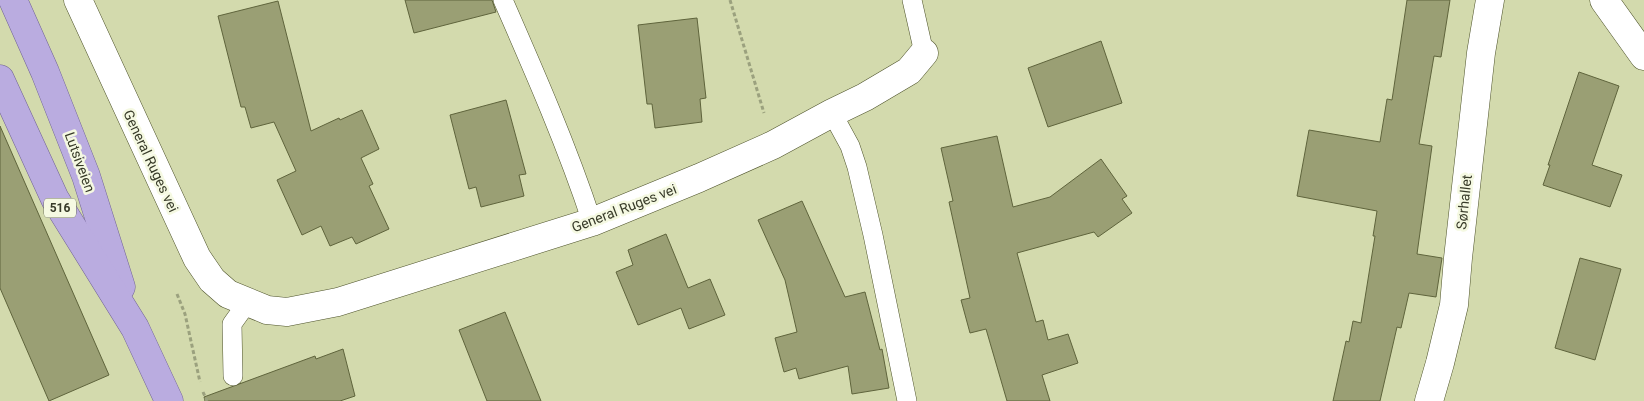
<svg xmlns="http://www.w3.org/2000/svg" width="1644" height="401" font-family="Roboto,sans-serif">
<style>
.building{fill:#9a9f74;stroke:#5f643c}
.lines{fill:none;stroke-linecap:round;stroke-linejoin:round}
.lane-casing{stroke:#4e532b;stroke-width:20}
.street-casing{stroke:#4e532b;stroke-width:29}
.primary-casing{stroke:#6f6193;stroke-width:29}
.path{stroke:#9ba17e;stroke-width:3;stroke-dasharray:4 2.5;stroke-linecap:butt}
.lane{stroke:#fff;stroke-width:19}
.street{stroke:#fff;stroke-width:28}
.primary{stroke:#baace0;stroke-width:28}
.labels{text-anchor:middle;stroke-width:5;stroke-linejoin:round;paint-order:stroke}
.shield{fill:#f5f9e2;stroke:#717460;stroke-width:1}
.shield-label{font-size:12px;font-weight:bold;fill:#383b29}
.street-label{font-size:14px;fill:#383b29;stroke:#f5f9e2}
</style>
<rect width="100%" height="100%" fill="#d3daad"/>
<g class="building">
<path d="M405,0h87l4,12 -82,21z"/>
<path d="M1407,0h43l-9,57 -7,-1 -15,88 13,2 -15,108 25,4 -6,39 -27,-4 -8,35 -4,-1 -17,74h-47l13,-60 3,1 4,-21 8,2 14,-87h-2l4,-25 -80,-15 12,-66 71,12 7,-43 5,1z"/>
<path d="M278,1l33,130 28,-13 1,2 22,-10 17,39 -18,9 12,26 -4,2 20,43 -33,15 -4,-7 -22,9 -9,-20 -19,9 -25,-55 19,-9 -22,-49 -23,6 -6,-21h-4l-23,-91z"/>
<path d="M697,18l9,80 -6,1 2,23 -47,6 -3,-24h-5l-9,-79z"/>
<path d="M1101,41l21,62 -74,24 -20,-59z"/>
<path d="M1579,72l40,14 -27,79 30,10 -12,32 -67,-22 7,-20h-2z"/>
<path d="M506,100l20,74 -7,1 5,21 -43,11 -5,-20 -7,2 -19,-74z"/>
<path d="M0,126l109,249 -60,26 -49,-113z"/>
<path d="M997,136l16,71 37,-10 51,-38 26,37 -5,3 10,14 -34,24 -4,-5 -77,21 19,69 7,-2 5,20 20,-6 10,29 -36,12 8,26h-43l-21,-72 -16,4 -9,-33 9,-2 -21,-96 4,-1 -12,-53z"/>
<path d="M802,201l43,96 20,-5 15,58 2,-1 7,39 -37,6 -4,-28 -49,13 -3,-11 -12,4 -9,-34 22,-6 -12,-52 -27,-60z"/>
<path d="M666,234l22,54 22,-9 15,36 -36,14 -8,-21 -43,17 -22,-53 17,-7 -5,-15z"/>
<path d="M1580,258l41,11 -26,91 -40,-12z"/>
<path d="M505,312l36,89h-54l-28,-71z"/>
<path d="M343,349l12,47 -15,5h-135l-1,-4 111,-41 1,3z"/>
</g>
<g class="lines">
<defs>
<g id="lane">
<path d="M503,0c32,73 64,146 89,222"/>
<path d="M912,0l12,53"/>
<path d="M832,113l18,33 7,21 16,68 34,166"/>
<path d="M233,376l-1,-52 15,-21"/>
</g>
<g id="street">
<path d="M78,0l119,258 15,22 16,14 39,16 20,2 51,-10 254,-80 107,-44 74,-33 59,-32 33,-16 44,-26 15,-18"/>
<path d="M1604,0l40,56"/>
<path d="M1429,401l11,-38 14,-58 4,-47 23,-205 9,-53"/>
</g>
<g id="primary">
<path d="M13,0l32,72 41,104 35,111"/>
<path d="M0,79l55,120 80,129 34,73"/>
</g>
</defs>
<use href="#lane" class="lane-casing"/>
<use href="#street" class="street-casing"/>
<use href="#primary" class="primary-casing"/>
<g class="path">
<path d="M730,0l34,113"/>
<path d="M177,294l8,20 15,68"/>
<path d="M203,392l4,9"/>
</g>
<use href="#lane" class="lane"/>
<use href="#street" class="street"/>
<use href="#primary" class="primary"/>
</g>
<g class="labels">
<rect class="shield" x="44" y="198.5" width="32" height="19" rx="4"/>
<g class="shield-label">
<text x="60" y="212">516</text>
</g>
<g class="street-label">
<text transform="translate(151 161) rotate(65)" y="5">General Ruges vei</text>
<text transform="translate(80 162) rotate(70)" y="5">Lutsiveien</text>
<text transform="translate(1464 202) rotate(-84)" y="5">Sørhallet</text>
<text transform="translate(624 208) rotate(-21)" y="5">General Ruges vei</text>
</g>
</g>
</svg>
